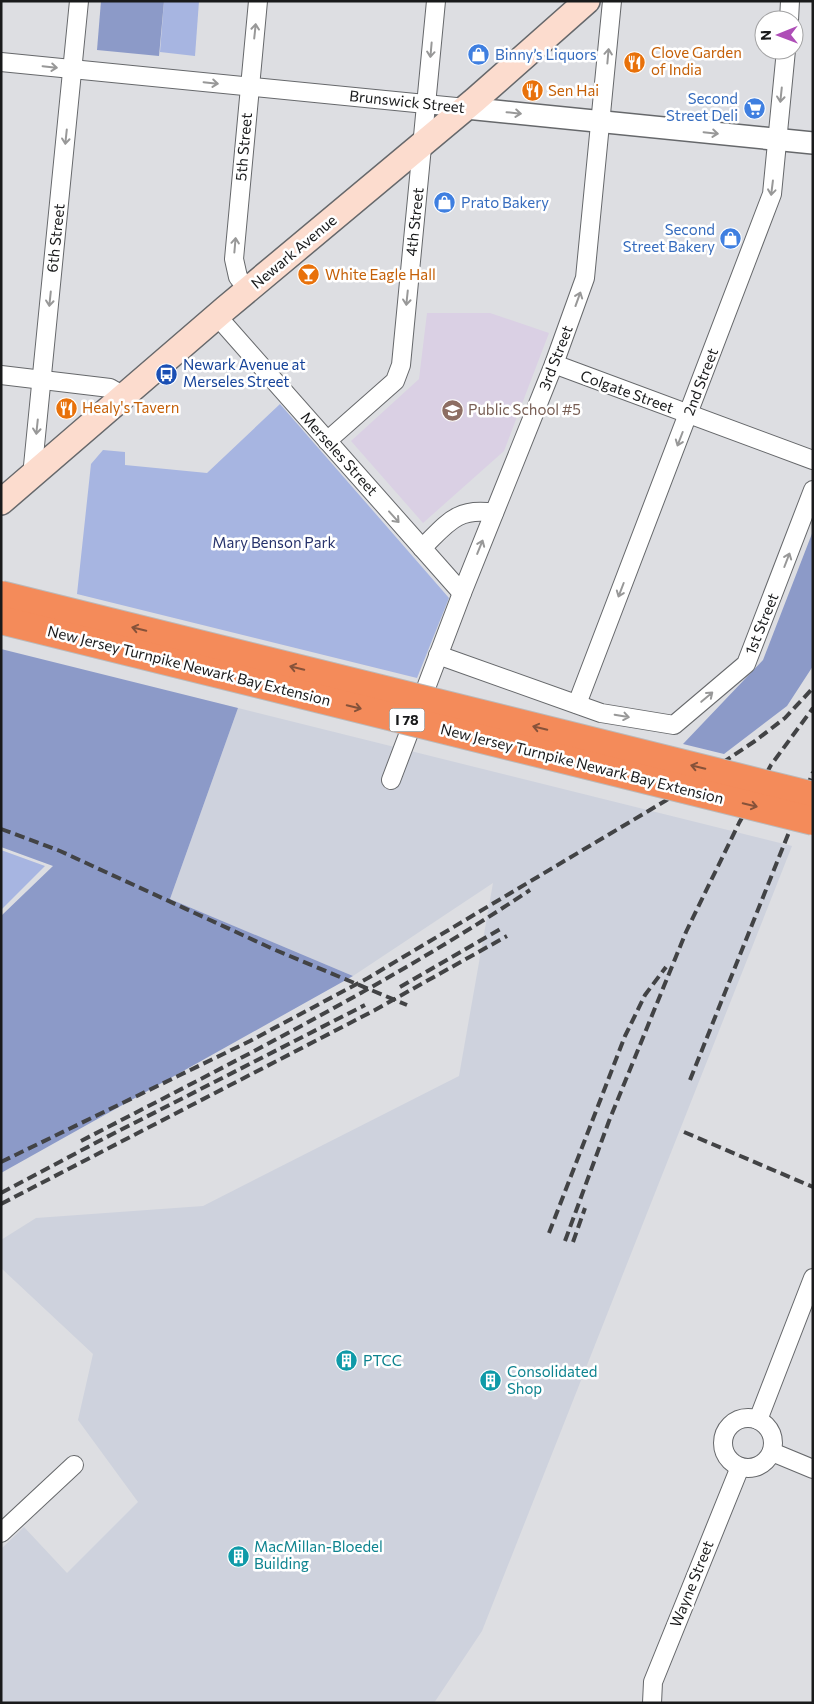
<svg xmlns="http://www.w3.org/2000/svg" width="814" height="1704" font-family="Commissioner,sans-serif">
<style>
.built{fill:#ced2dd}
.education{fill:#dad0e4}
.green{fill:#a7b5e1}
.forest{fill:#8c9ac8}
.lines{fill:none;stroke-linecap:round;stroke-linejoin:round}
.minor-casing{stroke:#66686b;stroke-width:20}
.tertiary-casing{stroke:#66686b;stroke-width:24}
.secondary-casing{stroke:#66686b;stroke-width:28}
.minor{stroke:#fff;stroke-width:18}
.tertiary{stroke:#fff;stroke-width:21}
.secondary{stroke:#fcdcce;stroke-width:25}
.rail{stroke:#424345;stroke-width:4;stroke-dasharray:10 5;stroke-linecap:butt}
.motorway-bridge-casing{stroke:#bababb;stroke-width:30;stroke-linecap:butt}
.motorway-bridge{stroke:#f48b5a;stroke-width:28}
.oneway{stroke:#989898}
.oneway2{stroke:#86523a}
.labels{text-anchor:middle;stroke-width:5;stroke-linejoin:round;paint-order:stroke}
.shield{fill:#fff;stroke:#5e5f5f;stroke-width:1}
.shield-label{font-size:14px;font-weight:bold;fill:#191a1b}
.food-label{font-size:15px;fill:#c56008;stroke:#fff;text-anchor:start}
.shop-label{font-size:15px;fill:#366cbe;stroke:#fff;text-anchor:start}
.street-label{font-size:15px;fill:#191a1b;stroke:#fff}
.transit-label{font-size:15px;fill:#164399;stroke:#fff;text-anchor:start}
.education-label{font-size:15px;fill:#785e54;stroke:#fff;text-anchor:start}
.park-label{font-size:15px;fill:#26326b;stroke:#fff}
.culture-label{font-size:15px;fill:#0d838f;stroke:#fff;text-anchor:start}
</style>
<rect width="100%" height="100%" fill="#dddee2"/>
<path class="built" d="M238,708l554,138 -310,785 -48,72h-433v-154l23,-22 43,46 71,-71 -60,-82 15,-66 -92,-86v-28l35,-22 167,-12 256,-130 34,-193 -140,93 -183,-77z"/>
<path class="education" d="M427,313h63l59,20 -45,118 -81,72 -72,-82 68,-62z"/>
<g class="green">
<path d="M164,1h35l-4,55 -35,-4z"/>
<path d="M280,404l169,194 -32,80 -340,-84 14,-130 12,-14 22,2v13l82,8z"/>
<path d="M1,850l44,16 -44,44z"/>
</g>
<g class="forest">
<path d="M101,1h63l-5,55 -62,-6z"/>
<path d="M813,531v135l-26,40 -63,48 -41,-10 80,-84z"/>
<path d="M1,649l237,59 -68,191 183,77 -352,197v-257l52,-50 -52,-19z"/>
</g>
<g class="lines">
<defs>
<g id="minor">
<path d="M789,20l1,-19"/>
<path d="M1,62l465,46"/>
<path d="M248,290l-10,-13 -4,-18 24,-258"/>
<path d="M217,316l245,277"/>
<path d="M554,364l259,96"/>
<path d="M1,375l109,13 14,8"/>
<path d="M327,441l68,-60 6,-16 35,-364"/>
<path d="M32,476l47,-475"/>
<path d="M422,548c25,-24 34,-41 72,-35"/>
<path d="M438,655l163,58 73,12 72,-61 67,-174"/>
<path d="M577,704l195,-510 14,-144"/>
<path d="M391,780l71,-187 92,-229 31,-86 27,-277"/>
<circle cx="748" cy="1443" r="25"/>
<path d="M758,1420l55,-142"/>
<path d="M772,1452l41,17"/>
<path d="M1,1533l73,-68"/>
<path d="M652,1703l1,-21 87,-215"/>
</g>
<path id="tertiary" d="M466,108l347,35"/>
<path id="secondary" d="M1,502l225,-194 249,-208 112,-99"/>
</defs>
<use href="#minor" class="minor-casing"/>
<use href="#tertiary" class="tertiary-casing"/>
<use href="#secondary" class="secondary-casing"/>
<use href="#minor" class="minor"/>
<use href="#tertiary" class="tertiary"/>
<use href="#secondary" class="secondary"/>
<g class="rail">
<path d="M1,829l59,22 213,98 134,56"/>
<path d="M400,987l102,-59"/>
<path d="M690,1080l123,-308"/>
<path d="M684,1132l129,55"/>
<path d="M81,1141c152,-79 307,-156 449,-251"/>
<path d="M1,1162l249,-121 118,-63 297,-177 90,-60 30,-23 28,-30"/>
<path d="M1,1193l100,-53 264,-135"/>
<path d="M1,1204l374,-194 132,-74"/>
<path d="M549,1233l76,-197 20,-41 21,-28"/>
<path d="M565,1241l44,-120 77,-189 53,-109 32,-58 42,-57"/>
<path d="M573,1242l12,-34"/>
</g>
<defs>
<g id="motorway-bridge">
<path d="M1,595l812,201"/>
<path d="M1,620l812,201"/>
</g>
</defs>
<use href="#motorway-bridge" class="motorway-bridge-casing"/>
<use href="#motorway-bridge" class="motorway-bridge"/>
</g>
<defs><path id="oneway-shaft" d="M-6 0H5M1.5-3L5.5 0L1.5 3" fill="none" stroke-width="1.6" stroke-linecap="round" stroke-linejoin="round" transform="scale(1.25)"/></defs>
<g class="oneway">
<use href="#oneway-shaft" transform="translate(255 31) rotate(-84)"/>
<use href="#oneway-shaft" transform="translate(431 50) rotate(95)"/>
<use href="#oneway-shaft" transform="translate(608 56) rotate(-85)"/>
<use href="#oneway-shaft" transform="translate(50 67) rotate(6)"/>
<use href="#oneway-shaft" transform="translate(211 83) rotate(6)"/>
<use href="#oneway-shaft" transform="translate(781 95) rotate(96)"/>
<use href="#oneway-shaft" transform="translate(514 113) rotate(6)"/>
<use href="#oneway-shaft" transform="translate(711 133) rotate(6)"/>
<use href="#oneway-shaft" transform="translate(66 137) rotate(96)"/>
<use href="#oneway-shaft" transform="translate(772 188) rotate(97)"/>
<use href="#oneway-shaft" transform="translate(235 245) rotate(-85)"/>
<use href="#oneway-shaft" transform="translate(407 298) rotate(96)"/>
<use href="#oneway-shaft" transform="translate(50 299) rotate(96)"/>
<use href="#oneway-shaft" transform="translate(578 299) rotate(-70)"/>
<use href="#oneway-shaft" transform="translate(37 427) rotate(96)"/>
<use href="#oneway-shaft" transform="translate(680 439) rotate(111)"/>
<use href="#oneway-shaft" transform="translate(394 517) rotate(48)"/>
<use href="#oneway-shaft" transform="translate(480 547) rotate(-68)"/>
<use href="#oneway-shaft" transform="translate(787 560) rotate(-69)"/>
<use href="#oneway-shaft" transform="translate(621 590) rotate(111)"/>
<use href="#oneway-shaft" transform="translate(707 697) rotate(-40)"/>
<use href="#oneway-shaft" transform="translate(622 716) rotate(10)"/>
</g>
<g class="oneway2">
<use href="#oneway-shaft" transform="translate(139 629) rotate(-166)"/>
<use href="#oneway-shaft" transform="translate(297 668) rotate(-166)"/>
<use href="#oneway-shaft" transform="translate(354 707) rotate(14)"/>
<use href="#oneway-shaft" transform="translate(540 728) rotate(-166)"/>
<use href="#oneway-shaft" transform="translate(698 767) rotate(-166)"/>
<use href="#oneway-shaft" transform="translate(750 805) rotate(14)"/>
</g>
<defs>
<symbol id="shop-disc" viewBox="-11 -11 22 22"><circle r="9.5" fill="#3f7fe0" stroke="#fff"/><path d="M-5-2.5h2.3a2.7 3.5 0 0 1 5.4 0H5L5.5 6h-11ZM-1.5-2.5h3a1.5 2.3 0 0 0-3 0Z" fill="#fff"/></symbol>
<symbol id="restaurant-disc" viewBox="-11 -11 22 22"><circle r="9.5" fill="#e8710a" stroke="#fff"/><path d="M-5-6h1v4h1v-4h1v4h1v-4h1v5L-1.5 .5V6h-2V.5L-5-1ZM5-6V6H3V1.5H1.5Q1.5-4 5-6Z" fill="#fff"/></symbol>
<symbol id="supermarket-disc" viewBox="-11 -11 22 22"><circle r="9.5" fill="#3f7fe0" stroke="#fff"/><path d="M-6-5.5h2.5l.6 2H6L4.5 2H-2.5L-4.4-4H-6ZM-1.5 3.2a1.3 1.3 0 1 0 .1 0ZM3 3.2a1.3 1.3 0 1 0 .1 0Z" fill="#fff"/></symbol>
<symbol id="bar-disc" viewBox="-11 -11 22 22"><circle r="9.5" fill="#e8710a" stroke="#fff"/><path d="M-6-5H6L.8 .8V4.5H3.5V6h-7V4.5H-.8V.8Z" fill="#fff"/></symbol>
<symbol id="bus-disc" viewBox="-11 -11 22 22"><circle r="9.5" fill="#1a4fb4" stroke="#fff"/><path d="M-5-6H5V4H4V6H2V4H-2V6H-4V4H-5ZM-3.5-4V0h7V-4ZM-3.5 1.2v1.5H-2V1.2ZM2 1.2v1.5H3.5V1.2Z" fill="#fff"/></symbol>
<symbol id="school-disc" viewBox="-11 -11 22 22"><circle r="9.5" fill="#8d6e63" stroke="#fff"/><path d="M0-5L7-2L0 1L-7-2ZM-4 1L0 2.5L4 1V4Q0 6-4 4Z" fill="#fff"/></symbol>
<symbol id="building-disc" viewBox="-11 -11 22 22"><circle r="9.5" fill="#0f9aa8" stroke="#fff"/><path d="M-4-6H4V6H1V3H-1V6H-4ZM-2.5-4.3h1.7v1.8h-1.7ZM.8-4.3h1.7v1.8H.8ZM-2.5-1h1.7V.8h-1.7ZM.8-1h1.7V.8H.8Z" fill="#fff"/></symbol>
</defs>
<g fill-rule="evenodd">
<use href="#shop-disc" x="466" y="42" width="25" height="25"/>
<use href="#restaurant-disc" x="622" y="50" width="25" height="25"/>
<use href="#restaurant-disc" x="520" y="78" width="25" height="25"/>
<use href="#supermarket-disc" x="742" y="96" width="25" height="25"/>
<use href="#shop-disc" x="432" y="190" width="25" height="25"/>
<use href="#shop-disc" x="718" y="226" width="25" height="25"/>
<use href="#bar-disc" x="296" y="262" width="25" height="25"/>
<use href="#bus-disc" x="154" y="362" width="25" height="25"/>
<use href="#restaurant-disc" x="54" y="396" width="25" height="25"/>
<use href="#school-disc" x="440" y="398" width="25" height="25"/>
<use href="#building-disc" x="334" y="1348" width="25" height="25"/>
<use href="#building-disc" x="478" y="1368" width="25" height="25"/>
<use href="#building-disc" x="226" y="1544" width="25" height="25"/>
</g>
<g class="labels">
<rect class="shield" x="389.5" y="708.5" width="35" height="23" rx="4"/>
<g class="shield-label">
<text x="407" y="725">I 78</text>
</g>
<g class="food-label">
<text x="651" y="58">Clove Garden<tspan x="651" dy="17">of India</tspan></text>
<text x="548" y="96">Sen Hai</text>
<text x="325" y="280">White Eagle Hall</text>
<text x="82" y="413">Healy's Tavern</text>
</g>
<g class="shop-label">
<text x="495" y="60">Binny’s Liquors</text>
<text x="738" y="104" text-anchor="end">Second<tspan x="738" dy="17">Street Deli</tspan></text>
<text x="461" y="208">Prato Bakery</text>
<text x="715" y="235" text-anchor="end">Second<tspan x="715" dy="17">Street Bakery</tspan></text>
</g>
<g class="street-label">
<text transform="translate(407 102) rotate(6)" y="5">Brunswick Street</text>
<text transform="translate(244 147) rotate(-85)" y="5">5th Street</text>
<text transform="translate(415 222) rotate(-84)" y="5">4th Street</text>
<text transform="translate(56 238) rotate(-84)" y="5">6th Street</text>
<text transform="translate(294 252) rotate(-40)" y="5">Newark Avenue</text>
<text transform="translate(556 358) rotate(-69)" y="5">3rd Street</text>
<text transform="translate(701 382) rotate(-69)" y="5">2nd Street</text>
<text transform="translate(627 392) rotate(20)" y="5">Colgate Street</text>
<text transform="translate(339 454) rotate(48)" y="5">Merseles Street</text>
<text transform="translate(762 624) rotate(-68)" y="5">1st Street</text>
<text transform="translate(189 666) rotate(14)" y="5">New Jersey Turnpike Newark Bay Extension</text>
<text transform="translate(582 764) rotate(14)" y="5">New Jersey Turnpike Newark Bay Extension</text>
<text transform="translate(692 1584) rotate(-68)" y="5">Wayne Street</text>
</g>
<g class="transit-label">
<text x="183" y="370">Newark Avenue at<tspan x="183" dy="17">Merseles Street</tspan></text>
</g>
<g class="education-label">
<text x="468" y="415">Public School #5</text>
</g>
<g class="park-label">
<text x="274" y="548">Mary Benson Park</text>
</g>
<g class="culture-label">
<text x="363" y="1366">PTCC</text>
<text x="507" y="1377">Consolidated<tspan x="507" dy="17">Shop</tspan></text>
<text x="254" y="1552">MacMillan-Bloedel<tspan x="254" dy="17">Building</tspan></text>
</g>
</g>
<rect width="814" height="1704" fill="none" stroke="#191a1b" stroke-width="5"/>
<g transform="translate(779 35) rotate(269)"><circle r="24" fill="#ffffff" stroke="#a3a3a4"/>
<path d="M0-4L9 19L0 12L-9 19Z" fill="#ae4eb7"/>
<text y="-8" font-size="14" font-weight="bold" text-anchor="middle" fill="#191a1b">N</text>
</g>
</svg>
